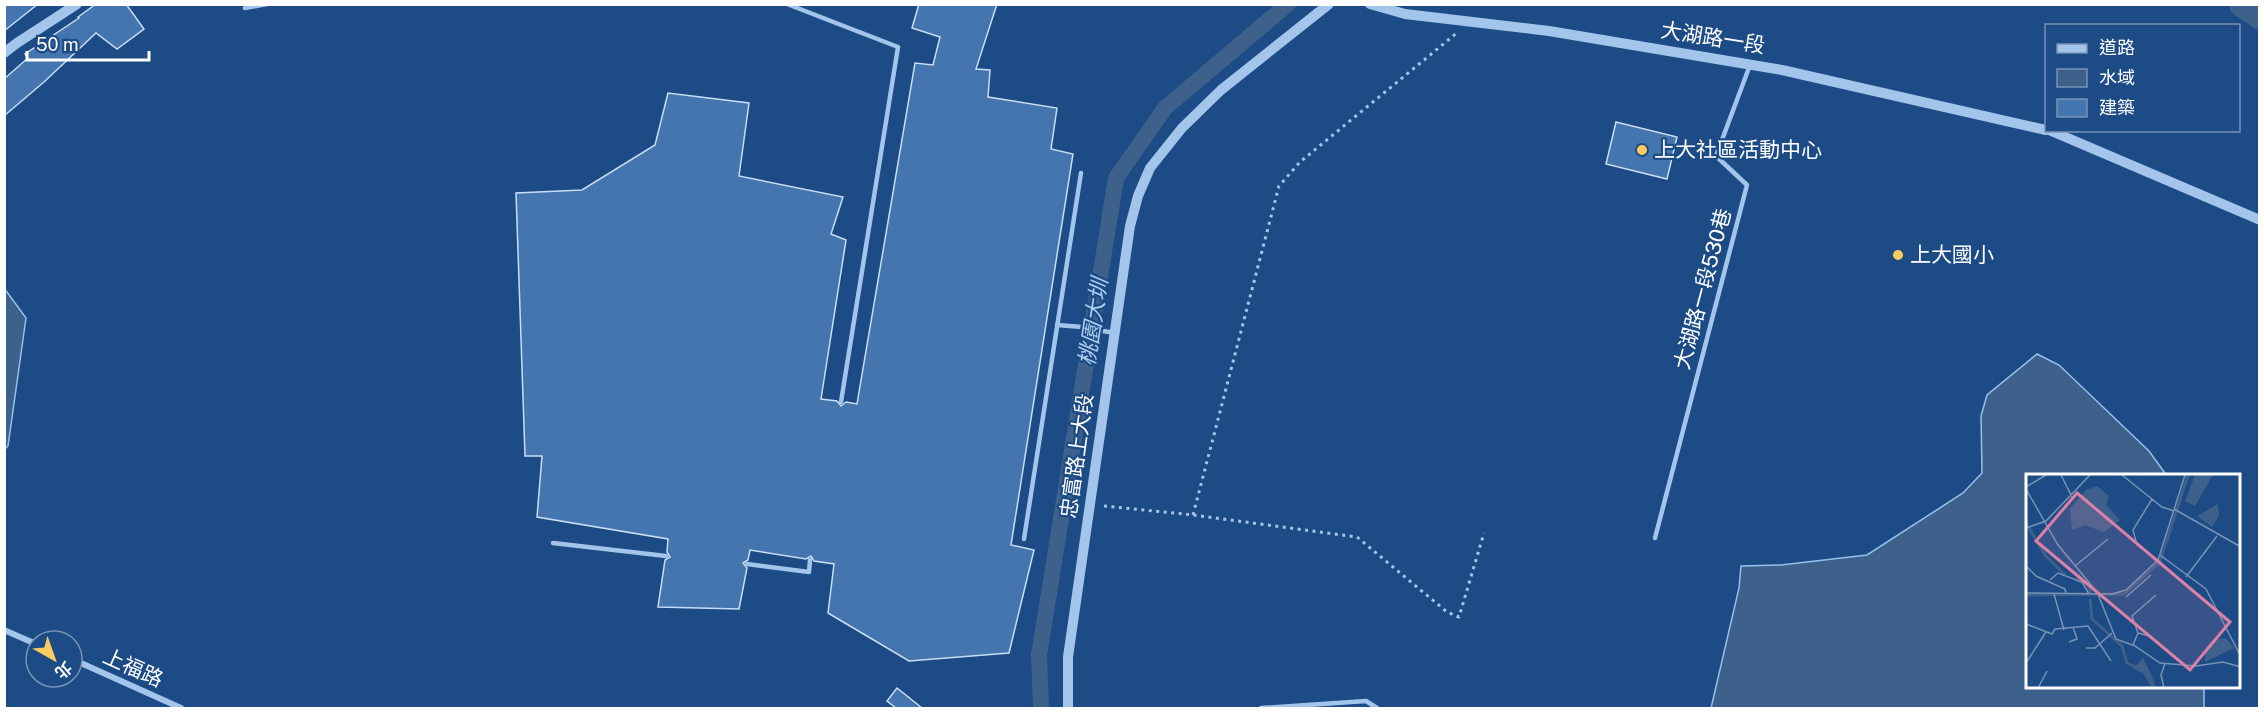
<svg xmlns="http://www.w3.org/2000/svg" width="2264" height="713" font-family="'Public Sans','Noto Sans TC',sans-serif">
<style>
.water{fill:#3e618b;stroke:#96c0ed;stroke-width:1.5}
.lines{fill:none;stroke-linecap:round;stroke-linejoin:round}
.canal{stroke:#3e618b;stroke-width:16}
.river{stroke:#3e618b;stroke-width:28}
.building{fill:#4475ae;stroke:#c8def8;stroke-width:1.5}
.path{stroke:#a3c5eb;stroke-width:3;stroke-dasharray:3 4.5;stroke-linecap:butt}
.service{stroke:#a3c5eb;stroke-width:4.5}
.minor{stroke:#a3c5eb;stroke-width:6}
.tertiary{stroke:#a3c5eb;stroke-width:10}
.poi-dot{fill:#fccc60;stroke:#1c4b85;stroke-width:2}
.labels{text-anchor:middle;stroke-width:4.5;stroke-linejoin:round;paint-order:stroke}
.street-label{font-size:21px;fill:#fff;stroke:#1c4b85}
.poi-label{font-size:21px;fill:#fff;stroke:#1c4b85;text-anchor:start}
.water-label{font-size:22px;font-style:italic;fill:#aecff2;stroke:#1c4b85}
.inset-river{fill:none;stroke:#3e618b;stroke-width:3}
.inset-road{fill:none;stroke:#7793b6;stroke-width:1.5}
.view{fill:#dd80a5;fill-opacity:0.15;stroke:#dd80a5;stroke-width:3}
.inset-edge{fill:none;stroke:#fff;stroke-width:3}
</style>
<rect width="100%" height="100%" fill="#1c4b85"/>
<g class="water">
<path d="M4,288l22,30 -18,128 -3,3z"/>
<path d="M2037,354l22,11 90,86 18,25h-140v212h177v20h-493l28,-120 2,-22 40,-1 86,-10 96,-62 19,-20 -1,-57 6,-21z"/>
</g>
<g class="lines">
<path class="canal" d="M1041,708l-2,-53 77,-477 49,-70 123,-104"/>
<path class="river" d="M2243,4l17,11"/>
</g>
<g class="building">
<path d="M4,4h34l-34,27z"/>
<path d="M96,4h30l18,25 -27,20 -21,-16 -52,49 -40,34v-37l24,-21 -3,-4 54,-36 -1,-1z"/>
<path d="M919,4h78l-21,65 14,1 -2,27 69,11 -6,41 22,5 -62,391 23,5 -25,103 -100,8 -81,-48 6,-49 -20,-3 -3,-5 -5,3 -56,-9 -2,10 -5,3 4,5 -8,41 -81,-2 7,-47 5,-3 -3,-5 1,-13 -131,-22 5,-61h-17l-9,-263 66,-3 73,-45 13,-52 81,10 -10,73 104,21 -12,37 15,6 -25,159 16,2 4,5 5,-4 11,2 58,-341 18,2 7,-28 -28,-9z"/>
<path d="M1616,122l61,15 -10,42 -61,-15z"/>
<path d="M897,688l25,20h-26l-9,-7z"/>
</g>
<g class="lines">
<g class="path">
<path d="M1104,506l89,9 164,22 90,75 12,5 25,-84"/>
<path d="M1193,515l86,-329 21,-24 158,-130"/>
</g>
<g class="service">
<path d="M787,4l111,43 -57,355"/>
<path d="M245,8l22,-4"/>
<path d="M1057,325l25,2 32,6"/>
<path d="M1655,538l92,-353 -31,-29 34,-91"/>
<path d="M1024,539l57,-366"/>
<path d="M553,543l113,13"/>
<path d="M747,564l62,8 1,-12"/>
<path d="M1261,708l105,-7 11,7"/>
</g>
<g class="minor">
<path d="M4,630l32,14"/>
<path d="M72,659l109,49"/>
</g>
<g class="tertiary">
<path d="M1370,4l35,10 144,17 233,39 264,60"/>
<path d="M4,53l13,-10 60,-39"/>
<path d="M2049,130l211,90"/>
<path d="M1068,708v-51l62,-431 8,-30 12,-28 32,-40 39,-38 108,-86"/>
</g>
</g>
<g class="poi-dot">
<circle cx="1642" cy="150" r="6"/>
<circle cx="1898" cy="255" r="6"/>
</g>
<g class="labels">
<g class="street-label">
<text transform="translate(1713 38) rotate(9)" y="7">大湖路一段</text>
<text transform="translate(1703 289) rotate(-75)" y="7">大湖路一段530巷</text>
<text transform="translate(1077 456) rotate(-82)" y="7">忠富路上大段</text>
<text transform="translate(133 668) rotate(24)" y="7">上福路</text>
</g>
<g class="poi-label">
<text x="1654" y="157">上大社區活動中心</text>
<text x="1910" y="262">上大國小</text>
</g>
<g class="water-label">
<text transform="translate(1093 322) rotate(-81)" y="8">桃園大圳</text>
</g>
</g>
<g transform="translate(2026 474)">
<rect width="214" height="214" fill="#1c4b85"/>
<path d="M169,1h18l-18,31 -10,-5zM71,12l12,10 -3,9 14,15 -16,12 -19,-7 -13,5 -2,-21 16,-19zM192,30l1,11 -7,12 -15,-11zM200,164l8,10 -29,14 1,-15 9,-8zM117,184l8,16 5,14h-4l-9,-15 -10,-4z" fill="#3e618b"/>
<path class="inset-river" d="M0,49l19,32 20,20M49,105l12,5 4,9M0,121l98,-1 36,-32 28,-87M64,125l2,20 30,27 5,17 11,5"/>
<path class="inset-road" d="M35,1l11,22M96,1l40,32 12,4M0,13l20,-12M0,15l32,56 39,47 19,47 19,7 25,17 36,3 27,-4 18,5M126,25l-19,31 4,15 21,15M148,35l67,38M0,54l20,-7 44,-46M134,81l46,34 35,68M0,92l10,10 29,13 1,5M49,92l33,-27M160,103l31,-41M24,106l8,-7 24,9 7,12M0,119l86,1 14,-4 32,-30 27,-85M28,120l10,36M100,123l25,-22M0,150l26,10 3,-5 33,-3 23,35M112,159l-6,-17 24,-21M43,168l8,-3 -4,-12M107,171l5,-12 11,3M60,174h9l17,-15M0,189l20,-31M12,214l9,-17M138,214l-3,-13 4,-12"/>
<path class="view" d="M51,19l153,129 -40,48 -154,-129z"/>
<rect width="214" height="214" class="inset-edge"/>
</g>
<rect width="2264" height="713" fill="none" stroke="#ffffff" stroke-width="12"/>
<rect x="2045" y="24" width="195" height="108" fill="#1c4b85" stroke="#7793b6" stroke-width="1.5"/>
<rect x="2057" y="44" width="30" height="9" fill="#a3c5eb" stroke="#7793b6" stroke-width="1.5"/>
<text x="2099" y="54" font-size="18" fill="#ffffff">道路</text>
<rect x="2057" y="69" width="30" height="18" fill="#3e618b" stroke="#7793b6" stroke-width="1.5"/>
<text x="2099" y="84" font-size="18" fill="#ffffff">水域</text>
<rect x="2057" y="99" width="30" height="18" fill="#4475ae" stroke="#7793b6" stroke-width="1.5"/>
<text x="2099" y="114" font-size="18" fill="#ffffff">建築</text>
<g transform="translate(54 659) rotate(140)"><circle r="28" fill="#1c4b85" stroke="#7793b6" stroke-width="1.5"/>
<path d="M0-4.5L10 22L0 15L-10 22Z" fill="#fccc60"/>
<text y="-9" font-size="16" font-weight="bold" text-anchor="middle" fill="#ffffff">北</text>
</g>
<path d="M27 51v9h122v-9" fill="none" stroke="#ffffff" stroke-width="3"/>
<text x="36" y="51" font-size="18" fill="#ffffff" stroke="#1c4b85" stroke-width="4.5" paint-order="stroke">50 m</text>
</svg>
